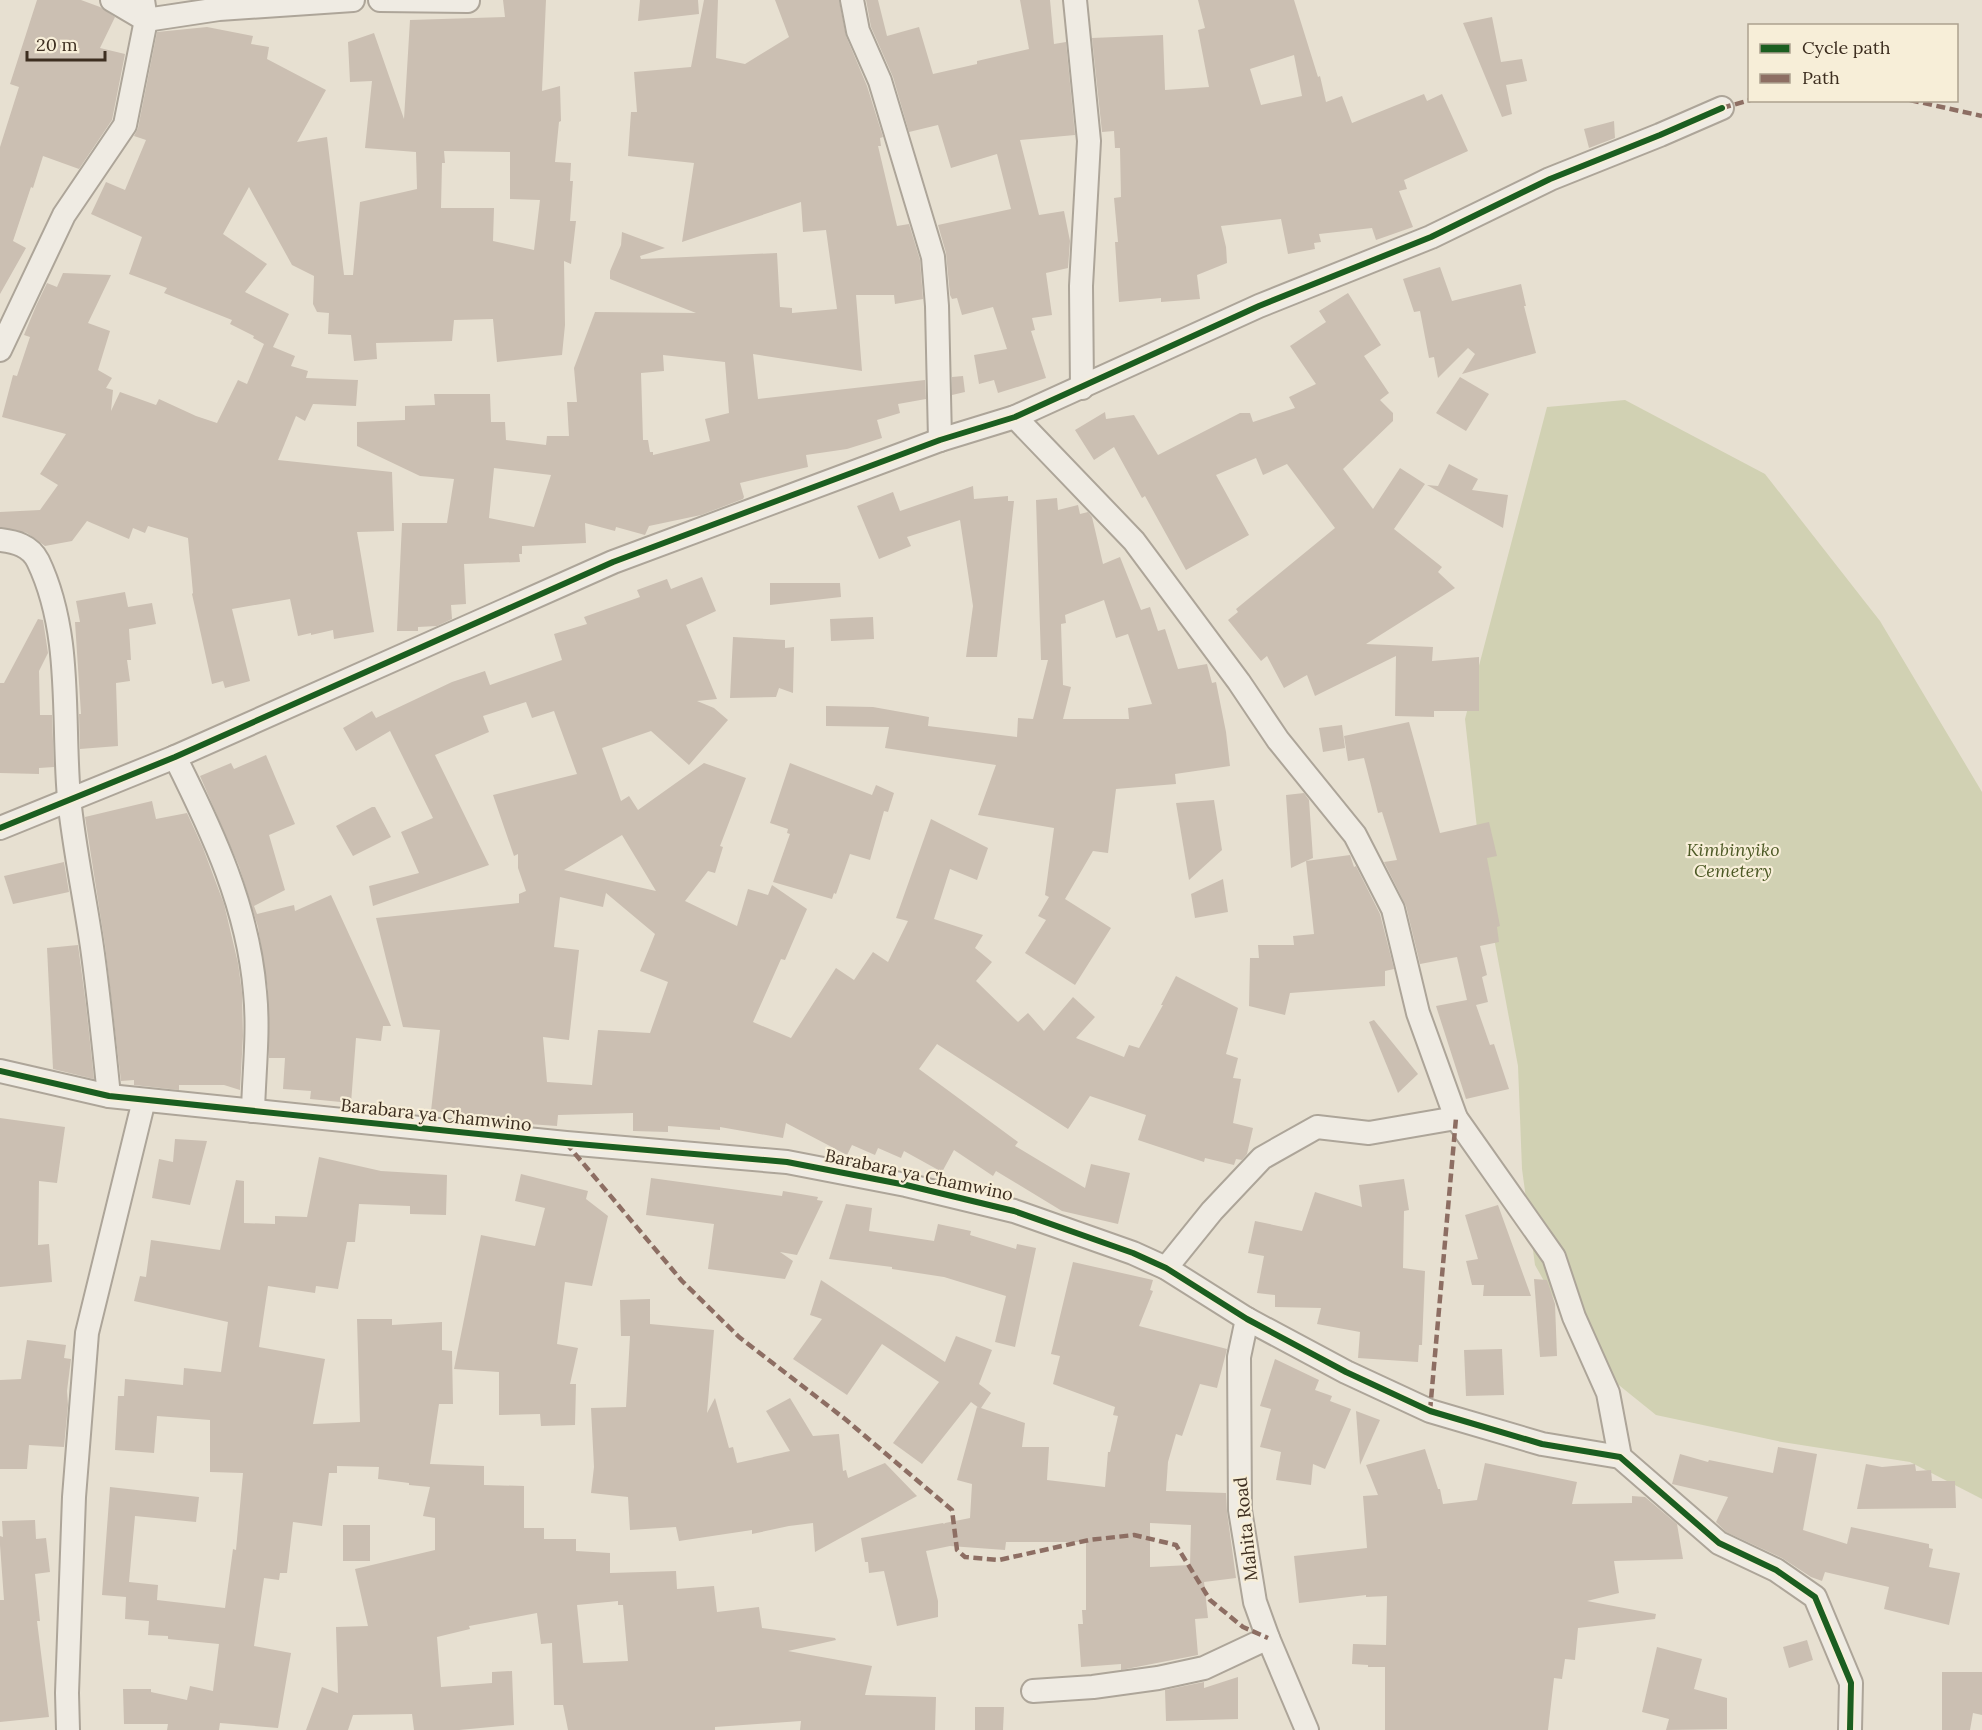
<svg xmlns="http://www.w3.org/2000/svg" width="1982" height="1730" font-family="Lora,serif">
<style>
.cemetery{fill:#d1d1b3}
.building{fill:#cbbfb2;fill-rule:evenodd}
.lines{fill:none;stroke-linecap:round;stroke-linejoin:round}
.minor-casing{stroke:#ada599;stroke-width:26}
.minor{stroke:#efebe3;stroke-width:22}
.quiet{stroke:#8d6e63;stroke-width:4.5;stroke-dasharray:9 4.5;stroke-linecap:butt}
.cycleway-casing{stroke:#f7eed8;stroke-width:10}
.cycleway{stroke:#1b5e20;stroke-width:6}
.labels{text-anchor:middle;stroke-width:4.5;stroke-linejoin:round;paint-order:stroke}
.park-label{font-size:18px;font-style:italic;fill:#4d5a26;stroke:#f7eed8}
.street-label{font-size:18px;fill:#3d2e20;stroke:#f7eed8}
</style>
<rect width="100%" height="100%" fill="#e7e0d1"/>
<path class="cemetery" d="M1625,400l140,74 115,147 102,171v707l-72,-37 -128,-20 -126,-27 -67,-54 -54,-96 -13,-96 -4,-103 -36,-192 -17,-155 82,-312z"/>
<g class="building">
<path d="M37,0h44l19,7 15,10 -15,31 25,6 -13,66 -33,49 -36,-13 -10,32 -2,-1 -18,54 13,7 -26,46v-147l19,-60 -9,-3z"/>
<path d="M503,0h43l-4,91 18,-5 1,35 -2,1 -4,40 16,1 -1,18h3l-3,40h6l-5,43 -7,-3 1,64 -3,30 -65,7 -4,-43 -39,1 -2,21 -76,2 1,16 -23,2 -3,-26 -23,-1 1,-21 -12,-1 -4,-8 1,-28 -22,-11 -43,-78 -26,47 44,30 -22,28 44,22 -16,33 22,9 -4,10 17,5 -2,7 52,2 -2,26 -43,-2 -8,17 -9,-5 -18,44 114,12 2,59 -37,1 17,100 -40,7 -1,-9 -22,5v-2l-13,3 -8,-37 -58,10 18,72 -25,7 -2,-7 -11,3 -20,-90 1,-1 -5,-55 -40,-12 -3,7 -12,-5 -4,11 -42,-18 -15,20 -27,5 -18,-13 -27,-6v-15l40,-2 18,-25 -18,-11 26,-40 -64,-17 11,-42 4,1 13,-39 -6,-2 12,-29 11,-23 10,4 6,-14 48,2 -23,48 22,8 -12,39 14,8 -6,10 7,2 -2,21 9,-19 36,13 3,-6 37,17 21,7 21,-43 9,4 17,-40 -11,-6 1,-2 -24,-12 2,-4 -68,-27 3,-5 -38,-14 13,-37 -51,-23 15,-32 19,8 21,-50 -12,-4 4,-8 19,-96 50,-5 46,9 -2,8 18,3 -2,12 59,31 -29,52 30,-5 17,138h9l7,-73 57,-13 -1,-37 -51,-4 7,-67 -22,1 -2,-40 26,-9 30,86 6,-99 95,-3zM444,151l66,1v47l30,1 -6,50 -41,-9 1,-33h-53l1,-45h3z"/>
<path d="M640,0h58l1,14 -61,7z"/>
<path d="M704,0h14l-2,58 29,6 44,-27 -14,-37h64l7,36 21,50 16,51 -3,1 1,8h-3l19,80 12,-2 11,36 3,39 -28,5 -1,-9h-38l6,76 -109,-17 5,45 167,-19 1,19 -28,5 2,9 -23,7 5,18 -35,11 -41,6 2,12 -68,16 4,14 -1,2 -42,16 -52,11 -4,9 -29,-8 -1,4 -30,-8 1,20 -64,3v8h-3l1,8 -56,2 2,40 -15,1 1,14 -15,7 -19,1v4h-21l5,-108h45l7,-44 -34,-3 -63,-30v-24l48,-2v-14l30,-1 -1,-11h56l1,28h14l1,18 40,5 1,-9h22l-2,-34h10l-3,-34 21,-56 101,1 -86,-34v-8l11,-26 1,-13 43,16 -25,8 1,3 136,-6 3,54 12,1v5l45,-4 -11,-79 -23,2 -2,-30 -119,40 12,-79 -66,-7 3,-44h6l-3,-40 57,-5zM663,355l62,7 4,51 -24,6 5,22 -57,14v-3h-3l-2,-12h-5l-2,-67 23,-2zM494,468l57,7 -17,52 -45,-9z"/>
<path d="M866,0h12l9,36 32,-9 14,47 44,-10v-3l52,-12 -9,-49h30l4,44 12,-2 9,93 -55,5 19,75 25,-4 6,30 -2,27 -22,5 6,42 -20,3 3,12 -4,1 15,47 -48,15 -4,-13 -15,4 -5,-29 33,-6 -14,-42 -31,8 -5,-17 -5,1 -2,-4 -4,-42 -8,-28 73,-16 -14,-55 -46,14 -13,-43 -29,7 -16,-55 -22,-50z"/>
<path d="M1198,0h96l24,77 2,-1 6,26 16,-6 10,27 72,-29 3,7 15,-7 26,57 -64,29 3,9 -8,2 14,36 -37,13 -4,-12 -53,6 2,8 -7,1 1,6 -27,5 -7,-35 -60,7 5,21 1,16 -30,12 3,24 -39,3v-4l-42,4 -4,-60h3l-4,-44 7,-1 -1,-49h-5l-1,-17 -12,1 -10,-94 71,-3 2,55 44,-3 -11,-57 7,-2zM1294,55l8,41 -41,9 -11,-36z"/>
<path d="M1492,17l9,45 21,-3 5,22 -21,4 6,29 -10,3 -39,-94z"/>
<path d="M1614,121l1,17 -26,10 -5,-19z"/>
<path d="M1440,267l12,34 69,-17 5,22h-2l12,47 -74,21 13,-20 -7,-6 -30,30 -4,-21 -5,1 -9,-47 -6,1 -11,-33z"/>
<path d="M1348,293l33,52 -17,11 25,37 -9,7 13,13v8l-50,48 30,40 27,-41 25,16 -31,45 48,38 -4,5 17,16 -89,56 67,3 -1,14 47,-4v54h-45v6l-39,-1 1,-60 -81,40 -8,-21 -23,13 -17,-32 -6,5 -33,-41 10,-8 -2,-3 99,-81 -48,-64 -24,11 -7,-17 -40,17 33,60 -63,35 -41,-74 -3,2 -28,-51 -20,13 -19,-30 30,-18 1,7 28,-4 24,40 82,-42h10l3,9 42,-14 -6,-11 27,-13 -26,-38 36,-24 -7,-11z"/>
<path d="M963,376l2,16 -13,3v-18z"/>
<path d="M1460,377l29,17 -23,37 -30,-18z"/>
<path d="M1449,464l29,15 -6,11 36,5 -5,33 -76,-43 11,1z"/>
<path d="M973,486l1,13 34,-3v5h6l-17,156h-31l7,-51 -13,-86 -53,17 4,9 -32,13 -22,-53 36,-14 7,19z"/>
<path d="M1057,498l1,12 20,-5 2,9 8,-2 4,5 11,47 17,-7 21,53 9,-3 8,24 7,-2 13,40 29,-5 5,19 4,-1 10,50 4,34 -55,8 1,10 -60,5 -8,64 -15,-2 -28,48 46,29 -36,57 -50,-32 21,-33 -8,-4 11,-19 -4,-2 9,-67 -76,-13 18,-50 -111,-17 4,-21 -63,-1v-20l47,1 56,10 -1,9 89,11 1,-19 15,1 15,-59h-7l-5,-160zM1104,600l12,38 12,-4 24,70 -24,4 1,11h-66l8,-32 -8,-2 -2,-61 5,-1 -1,-8z"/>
<path d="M702,577l14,34 -30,14 31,74 -20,2 17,7 14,12 -39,45 -38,-34 -49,17 19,53 8,-5 9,14 66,-47 42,15 -26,68 3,1 -8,26 -7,-2 -23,30 52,25 11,-37 20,6 4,-10 35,24 -22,51 -4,-1 -28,63 38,16 45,-70 18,12 19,-28 15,10 20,-41 -12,-3 35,-99 57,29 -11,32 -27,-11 -16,50 49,16 -8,13 17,14 -16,19 42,41 10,-9 16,18 29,-34 22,20 -19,21 48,19 5,-12 10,3 24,-43h-2l15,-29 62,32 -12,46 12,4 -5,20 8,1 -8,44 20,5 -6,26 -5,6 -6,-1 -2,6 -29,-7 -1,4 -66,-22 8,-25 -56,-19 -22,33 -131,-85 -18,25 99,73 -3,4 70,42 6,-24 39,9 -12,51 -56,-13 -66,-40 -3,5 -39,-26 -12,22 -38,-21 -3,7 -23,-10 -3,7 -23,-10 -5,10 -61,-32 -3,15 -63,-11v3l-52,-4v6l-35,-1v-18l-75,2 -1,11 -87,-6 1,-5 -40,-4 9,-81 -37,-3 -27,-109 143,-15v-9l7,-3 -8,-23v-14l-4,2 -21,-61 84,-21 -23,-63 -22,7 -6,-16 -43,14 6,16 -54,23 54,110 -116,41 -4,-20 50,-13 -18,-41 32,-14 -43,-87 -34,20 -13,-23 29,-17 4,7 76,-36 33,-11 5,14 72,-25 -8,-26 33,-10 -3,-7 56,-20 -3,-7 30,-11 4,10zM622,835l34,56 -92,-21zM606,893l49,41 -15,37 28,11 -18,51 -52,-3 -6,55 -45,-3 -4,-45 26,3 10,-90 -25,-3 6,-50 43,10z"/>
<path d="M770,583h70l1,14 -71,8z"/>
<path d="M125,592l3,15 24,-4 4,21 -27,5 2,31h-4l3,21 -14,2 2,63 -38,3 -1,-35h2l-6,-92h5l-4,-21z"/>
<path d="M873,617l1,22 -43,2 -1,-22z"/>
<path d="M38,619l5,1 5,33 -9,18 1,44h12l2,52 -15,1v6l-39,-1v-90h4z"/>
<path d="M733,637l52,3v8l9,-1 -1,46 -14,-5 -3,9 -46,1z"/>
<path d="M1409,722l31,111 49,-11 8,34 -10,2 13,68 -3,1 2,15 -19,4 7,29 -5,2 6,25 -12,3 14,40 4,-1 15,45 -43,10 -30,-93 31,-6 -10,-43 -37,7 -14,-58 -22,-44 13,-2 -15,-48 -4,1 -14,-55 -16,3 -4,-25z"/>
<path d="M1342,725l3,23 -22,4 -4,-24z"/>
<path d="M266,755l29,69 -26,11 16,55 -31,16 3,8 37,-9 1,6 36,-16 60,131h-8l-2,15 -25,-3 -5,65 -41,-4 1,-8 -28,-2 2,-31h-16l-1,-68 -10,-63 -19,-61 -39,-90 31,-13 3,6z"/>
<path d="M790,763l82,32 4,-10 18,8 -6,19 -4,-1 -14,49 -20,-6 -14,40 -2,-1 -2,6 -59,-17 17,-48 -3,-1 1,-4 -18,-6z"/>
<path d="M1304,793l5,7 4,58 -7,3 44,-6 4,12 2,-1 24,48 14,55 -9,2v15l-95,7 -5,22 -36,-9 1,-48h9l-1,-13h36l-1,-9 21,-2 -8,-73 -15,7 -5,-73z"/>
<path d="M1214,800l8,50 -33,30 -13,-77z"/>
<path d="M152,801l4,18 31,-6 16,35 21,56 14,59 4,30 1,43 -3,54 -16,-5h-45v5l-45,-5v-5l-13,1 -16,-136 -20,-128z"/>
<path d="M372,807h3l16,30 -38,19 -17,-30z"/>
<path d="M64,862l5,30 -56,12 -9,-28z"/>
<path d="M1223,879l5,33 -33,6 -4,-24z"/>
<path d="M78,945l8,60 8,74 -41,-10 -6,-121z"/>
<path d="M1374,1020l44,54 -20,19 -29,-71z"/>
<path d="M0,1118l65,9 -8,56 -18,-2 -1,64 11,-1 3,38 -52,5z"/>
<path d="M175,1139l32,2 -17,64 -38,-7 7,-39 14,3z"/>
<path d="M319,1157l62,14 66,4 -1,40 -36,-1v-8l-51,-2 -4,38h-8l-9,47 -22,-3 -1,7 -47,-7 -9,61 66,12 -12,65 47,-2 -3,-103h35v6l50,-3v28l10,1 1,53h-14l-9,60 54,2v19l40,1v42h20v11h32v12l34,2v20l66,-2 1,18 37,-3 3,26 42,-5 3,21 73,10 1,2 -48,11 84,15 -7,29 71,2 -1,33h-135l1,-9 -86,6v3h-147l-5,-25h-9l-2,-62 -11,1 -4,-31 -68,13 1,3 -33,8 4,50 51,-4v-11l20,-1 2,54 -55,5h-45l-2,-16 -59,1 -5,15h-42l16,-43 16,6 -2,-66 32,-1 -13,-57 80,-19v-32l-12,-2 7,-29 -21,-2v-2l-31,-4 1,-12 -42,-1v7h-8l-7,53 -29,-4 -6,51h-7l-1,7 -15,-2 -10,68 37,7 -13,75 -58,-5 -1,7h-52l1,-6h-44l-1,-35h28v3l36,8 3,-14 23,5 6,-47 -51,-5v-3l-20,-1 1,-14 -24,-2 1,-22 -24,-2 8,-108 89,10 -3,25 -61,-6 -6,66 29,3 -1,15 68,8 8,-59 3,1 7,-77 -33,-1v-52l-53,-4 -3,37 -39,-3 3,-54h6l1,-17 58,6 1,-17 37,4 7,-50 -94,-21 6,-25 6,1 5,-37 69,10 16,-70 8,1v42l31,1v-8l32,1zM618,1601v4h5l5,56 -45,2 -6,-58z"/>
<path d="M521,1174l67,17 -2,8 22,17 -16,70 -27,-4 -8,62 21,4 -8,36h6l-1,41 -34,1 -1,-12 -41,1v-43l-45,-3 27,-134 54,11 10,-38 -30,-7z"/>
<path d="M651,1178l131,18 1,-5 35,6 -1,3 6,1 -26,54 -17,-3 13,9 -8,18 -77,-10 6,-45 -68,-9z"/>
<path d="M1404,1179l5,31 -5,1 -1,57 22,3 -3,74h-3l-1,17 -60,-4 2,-26 -43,-8 4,-16 -46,-1v-12l-18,-2 7,-37 -16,-3 7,-32 47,10 13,-39 47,15 -3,-22z"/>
<path d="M846,1204l26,4 -3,23 65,10 4,-17 33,7 -1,4 46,14 1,-5 19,4 -21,99 -20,-5 11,-46 -62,-19 -52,-8v-2l-63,-8z"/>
<path d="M1498,1205l13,36 20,55h-48l1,-11h-12l-6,-24 12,-2 -13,-44z"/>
<path d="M1073,1262l80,18 -3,10 3,1 -14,35 88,23 -10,39 -17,-4 -18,52 -6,-2 -8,28 -2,29 60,2 1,19 9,66 -32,4 4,36 -13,1 3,36 -77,15v-6l-40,3 -3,-43h5l-1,-14h4v-68h-80l-1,8 -55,-4 -24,5 12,50v16l-41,9 -13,-55 -15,2 -1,-11h-3l-4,-24 82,-15 1,1 1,-1 25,-5 2,-34 -15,-4 20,-73 2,1 -8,-6 -49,62 -29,-21 46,-61 -57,-38 -35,51 -54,-36 29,-40 -12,-4 11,-35 124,82 11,-26 36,14 -13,34 12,9 -10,15 44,15 -3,24h27l-2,33 58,7 3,-35h2l8,-36 -5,-1 2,-8 -62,-23 7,-28 -9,-2zM1150,1523l41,2 -1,40 -40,2z"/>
<path d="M1534,1279l13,1 8,24 2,52 -17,1z"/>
<path d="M650,1299v25l64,6 -7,83 8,-15 14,50 4,-1 4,16 53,-12 -24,-40 24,-13 23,38 26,-2 4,37 3,-1 2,8 37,-15 32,33 -102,56 -2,-29 -24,3 -37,8v-4l-73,11 -3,-14 -46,3 -2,-33 -37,-4 3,-26 -3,-59 35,-1 4,-71h-9l-1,-36z"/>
<path d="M27,1340l39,5 -2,13 7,1 -4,32 1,14 -4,42 -35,-2 -2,24h-27v-89l21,-1z"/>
<path d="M1502,1349l2,46 -38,1 -2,-46z"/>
<path d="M1275,1359l44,21 -4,10 17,6 -2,5 21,8 -26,60 -12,-5 -2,21 -35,-5 5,-28 -21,-5 11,-38 -11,-3z"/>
<path d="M1356,1411l24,9 -20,45z"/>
<path d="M1778,1447l39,7 -14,76 44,14 4,-17 78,17v4l4,1 -4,18 31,6 -11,52 -65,-16 5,-22 -64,-15 -3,9 -11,-4 -29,-19 -56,-26 -10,-10 12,-25 -56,-13 8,-30 28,8 1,-2 64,13z"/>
<path d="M1425,1449l13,40h2l3,15 34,-4 8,-37 92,19 -5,22 60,-1v-7l13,1 32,27 6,35 -69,2 5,32 -32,8 69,13 -1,5 -77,9 -3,32 -10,-1 -3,20 -8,-1 -6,52h-163v-63h-17v-2l-16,-1 1,-20 33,1 1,-49 -21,1v-2l-67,8 -5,-47 73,-8 -4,-52 15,-1 -12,-30z"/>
<path d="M1866,1464l16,3 33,-3 1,7 15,-1 1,11h23l1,27 -99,1z"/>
<path d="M35,1520l1,19 10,-1 4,34 -15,2 5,47h-3l12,96 -49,5v-122h4l-4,-55v-9l3,1 -1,-16z"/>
<rect x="343" y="1525" width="27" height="36"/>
<path d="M1807,1640l6,20 -24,8 -6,-21z"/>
<path d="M1657,1647l45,12 -8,30 33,9v31l-61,1 3,-11 -27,-7z"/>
<path d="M1942,1672h40v43l-9,-2 -3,17h-28z"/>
<path d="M1238,1677v42l-72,2 -1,-31 39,-8v6z"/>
<path d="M975,1707h29l-1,23h-28z"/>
</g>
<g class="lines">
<defs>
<g id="minor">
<path d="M112,0l34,20 73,-11 134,-9"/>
<path d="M380,0l88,1"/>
<path d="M852,0l6,31 22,50 53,176 4,49 3,134"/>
<path d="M1075,0l14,141 -8,145 1,102"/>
<path d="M0,350l64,-135 61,-90 21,-105 -3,-20"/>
<path d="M1015,417l119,124 105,141 39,58 77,95 38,74 25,104 38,105 98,139 20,60 34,76 12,64"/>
<path d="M0,540c15,2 30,5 38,21 35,73 24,158 31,237 5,50 16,100 23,149 7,50 12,100 17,149"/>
<path d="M175,757c38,76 73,150 80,235 4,39 -1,80 -2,119"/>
<path d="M0,828l175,-71 438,-195 327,-122 75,-23 244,-111 172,-69 119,-58 110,-44 62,-27"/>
<path d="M0,1071l109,25 457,47 221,19 119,23 108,26 119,42 33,15 81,51 99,53 84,39 112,33 78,13 99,86 57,27 39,27 36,86 -1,47"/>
<path d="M1166,1268l46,-57 50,-53 55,-31 52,6 87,-15"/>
<path d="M1247,1319l-8,38 1,153 15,92 13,36 39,92"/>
<path d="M1033,1691l60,-4 65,-9 46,-10 64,-30"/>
<path d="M68,1730l-1,-37 7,-196 13,-164 57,-233"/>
</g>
</defs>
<use href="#minor" class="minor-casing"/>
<use href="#minor" class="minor"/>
<g class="quiet">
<path d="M1910,100l72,16"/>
<path d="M1722,108l28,-8"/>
<path d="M566,1143l116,138 57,56 106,82 107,91 5,40 8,7 34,3 90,-20 45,-5 42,10 34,55 33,27 25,11"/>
<path d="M1430,1411l26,-293"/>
</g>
<defs>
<g id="cycleway">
<path d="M0,828l175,-71 438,-195 327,-122 75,-23 244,-111 172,-69 119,-58 110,-44 62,-27"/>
<path d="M0,1071l109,25 457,47 221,19 119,23 108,26 119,42 33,15 81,51 99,53 84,39 112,33 78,13 99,86 57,27 39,27 36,86 -1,47"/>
</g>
</defs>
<use href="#cycleway" class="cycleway-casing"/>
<use href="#cycleway" class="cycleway"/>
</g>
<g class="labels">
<g class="park-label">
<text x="1733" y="856">Kimbinyiko<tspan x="1733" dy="21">Cemetery</tspan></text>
</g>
<g class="street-label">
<text transform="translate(436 1115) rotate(6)" y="6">Barabara ya Chamwino</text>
<text transform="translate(919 1175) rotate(12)" y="6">Barabara ya Chamwino</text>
<text transform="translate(1246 1529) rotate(-96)" y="6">Mahita Road</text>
</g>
</g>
<rect x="1748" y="24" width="210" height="78" fill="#f7eed8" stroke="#ada18e" stroke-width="1.5"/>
<rect x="1760" y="44" width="30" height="9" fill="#1b5e20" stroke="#ada18e" stroke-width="1.5"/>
<text x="1802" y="54" font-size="18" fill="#3d2e20">Cycle path</text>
<rect x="1760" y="74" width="30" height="9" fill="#8d6e63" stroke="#ada18e" stroke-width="1.5"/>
<text x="1802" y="84" font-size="18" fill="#3d2e20">Path</text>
<path d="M27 51v9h78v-9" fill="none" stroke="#3d2e20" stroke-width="3"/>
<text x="36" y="51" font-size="18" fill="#3d2e20" stroke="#f7eed8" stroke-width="4.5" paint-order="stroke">20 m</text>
</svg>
